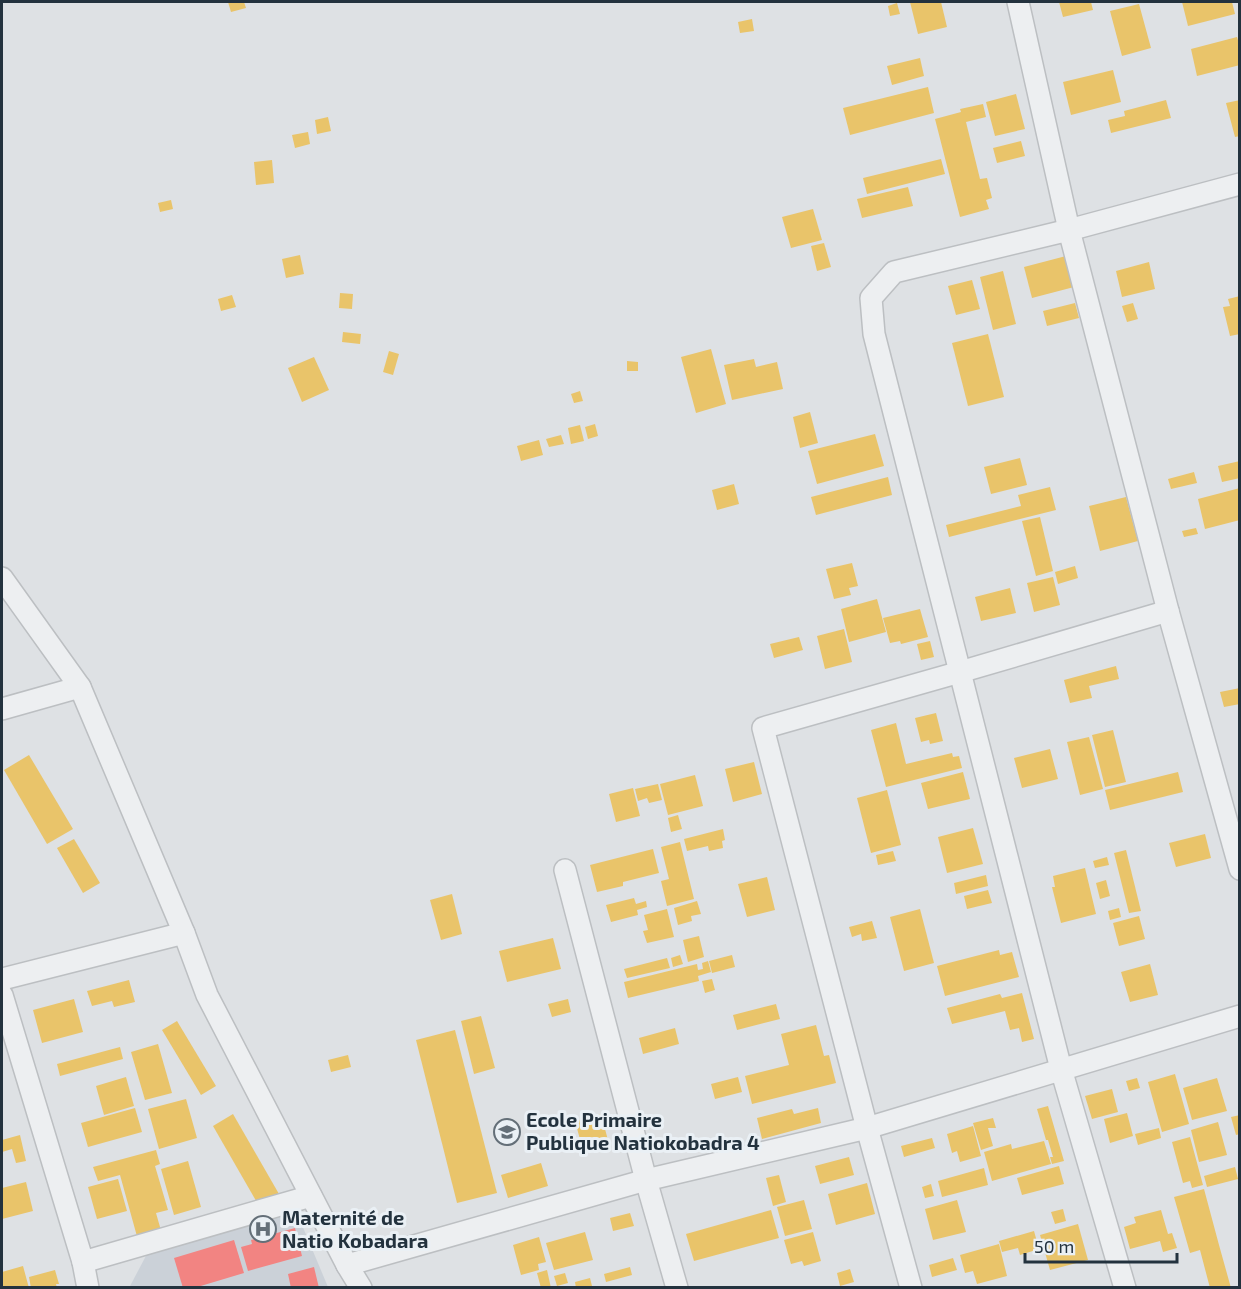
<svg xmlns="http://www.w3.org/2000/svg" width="1241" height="1289" font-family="'Exo 2',sans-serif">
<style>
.built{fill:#cbd1d8}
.homes{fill:#e9c46a}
.health{fill:#f28482}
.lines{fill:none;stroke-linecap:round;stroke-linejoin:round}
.minor-casing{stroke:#bcbfc2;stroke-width:24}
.minor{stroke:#edeff1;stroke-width:21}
.labels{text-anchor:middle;stroke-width:6;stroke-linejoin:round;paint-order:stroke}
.poi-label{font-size:20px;font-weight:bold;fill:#23323e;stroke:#eaf0f5;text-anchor:start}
</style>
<rect width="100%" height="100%" fill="#dee1e4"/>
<path class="built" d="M294,1206l34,81 -199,1 19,-36z"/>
<g class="homes">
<path d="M228,2h16l2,6 -15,4z"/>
<path d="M910,2h31l6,25 -29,7z"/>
<path d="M1059,2h32l2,8 -30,7z"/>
<path d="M1182,2h50l3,12 -47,12z"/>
<path d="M897,3l3,11 -10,2 -2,-10z"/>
<path d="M1139,4l12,44 -29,8 -12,-45z"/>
<path d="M752,19l2,12 -14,2 -2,-11z"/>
<path d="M1237,37l3,10v18l-43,11 -6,-27z"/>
<path d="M920,58l4,18 -32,9 -5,-19z"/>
<path d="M1113,70l8,32 -50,13 -8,-33z"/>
<path d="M928,87l6,26 -84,22 -7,-27z"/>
<path d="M1016,94l9,35 -30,7 -9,-34z"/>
<path d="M1166,100l5,18 -60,15 -3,-13 17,-4 -1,-5z"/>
<path d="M1240,100v36l-5,1 -9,-34z"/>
<path d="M983,104l3,13 -20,5 14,57 7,-1 5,20 -6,2 3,9 -29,8 -25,-98 26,-7 -1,-3z"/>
<path d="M328,117l3,14 -14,3 -2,-14z"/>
<path d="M308,132l2,12 -15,4 -3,-13z"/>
<path d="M1021,141l4,15 -28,7 -4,-15z"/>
<path d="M941,159l4,15 -78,20 -4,-16z"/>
<path d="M272,160l2,23 -18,2 -2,-23z"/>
<path d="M908,187l5,19 -51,12 -5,-19z"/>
<path d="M171,200l2,9 -13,3 -2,-9z"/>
<path d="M813,209l9,31 -31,8 -9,-31z"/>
<path d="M824,243l7,24 -14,4 -6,-25z"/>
<path d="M300,255l4,19 -18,4 -4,-19z"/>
<path d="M1066,256l8,31 -42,11 -8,-31z"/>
<path d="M1149,262l6,27 -33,8 -6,-26z"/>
<path d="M1003,271l13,53 -23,6 -13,-53z"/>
<path d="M972,280l8,29 -24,6 -8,-29z"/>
<path d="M340,293l13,1 -1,15 -13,-1z"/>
<path d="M232,295l4,12 -15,4 -3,-12z"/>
<path d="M1240,296v38l-10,2 -7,-29 7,-1 -2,-7z"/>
<path d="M1075,303l4,15 -32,8 -4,-15z"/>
<path d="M1133,303l5,16 -11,3 -5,-16z"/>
<path d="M343,332l18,2 -1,10 -18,-2z"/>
<path d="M988,334l16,63 -36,9 -16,-63z"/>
<path d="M711,349l15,55 -30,9 -15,-56z"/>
<path d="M389,351l10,3 -6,21 -10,-3z"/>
<path d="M314,357l15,33 -27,12 -14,-34z"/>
<path d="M754,359l2,8 21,-5 6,27 -51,11 -8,-35z"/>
<path d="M627,361l11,1v9h-11z"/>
<path d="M580,391l3,10 -9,2 -3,-9z"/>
<path d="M810,412l8,31 -18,5 -7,-31z"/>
<path d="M595,424l3,12 -10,3 -3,-12z"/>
<path d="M580,425l4,16 -13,3 -3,-16z"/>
<path d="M875,434l9,32 -67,18 -9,-33z"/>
<path d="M561,435l3,9 -15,3 -3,-8z"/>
<path d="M539,440l4,15 -22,6 -4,-15z"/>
<path d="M1020,458l7,27 -36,9 -7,-27z"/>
<path d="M1240,461v17l-18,4 -4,-16z"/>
<path d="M1194,472l3,11 -26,6 -3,-10z"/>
<path d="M888,477l4,18 -76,20 -5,-18z"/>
<path d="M734,484l5,20 -22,6 -5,-20z"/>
<path d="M1050,487l6,23 -107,27 -3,-12 75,-19 -3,-11z"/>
<path d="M1240,488v32l-35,9 -7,-30z"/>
<path d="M1126,497l12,44 -38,10 -11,-45z"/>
<path d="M1040,517l13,54 -17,5 -14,-55z"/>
<path d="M1196,528l2,6 -14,3 -2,-6z"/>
<path d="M852,563l6,23 -9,2 2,7 -17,4 -8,-30z"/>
<path d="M1075,566l3,12 -20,6 -3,-12z"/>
<path d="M1053,577l7,28 -26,7 -7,-29z"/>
<path d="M1010,588l6,25 -35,8 -6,-24z"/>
<path d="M877,599l9,33 -37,10 -8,-33z"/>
<path d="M920,609l8,28 -27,7 -1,-3 -10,2 -7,-25z"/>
<path d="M844,629l8,33 -27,7 -8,-33z"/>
<path d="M799,637l4,13 -29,8 -4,-14z"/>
<path d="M930,641l4,16 -13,3 -4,-16z"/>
<path d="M1116,666l3,13 -30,7 3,12 -22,5 -6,-23z"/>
<path d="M1240,688v16l-16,3 -4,-15z"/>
<path d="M936,713l7,28 -13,3 -1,-4 -8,2 -6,-24z"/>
<path d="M896,723l10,41 46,-11 1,4 6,-1 3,12 -76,19 -15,-57z"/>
<path d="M1113,730l13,52 -21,5 -13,-52z"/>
<path d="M1089,737l14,52 -23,6 -13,-53z"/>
<path d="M1050,749l8,30 -36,9 -8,-30z"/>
<path d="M29,755l44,74 -26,15 -43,-74z"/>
<path d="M754,762l8,32 -29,8 -8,-33z"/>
<path d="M963,772l7,27 -42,10 -7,-26z"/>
<path d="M1178,772l5,20 -73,18 -5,-20z"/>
<path d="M695,775l8,31 -35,9 -8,-31z"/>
<path d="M658,784l4,16 -13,3 -2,-5 -9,3 -3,-12z"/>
<path d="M633,788l7,28 -24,6 -7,-28z"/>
<path d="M887,790l14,55 -30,8 -14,-55z"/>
<path d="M678,815l4,14 -11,3 -3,-14z"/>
<path d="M973,828l10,36 -36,9 -9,-36z"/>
<path d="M723,829l2,11 -3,1 1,7 -14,3 -1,-5 -21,5 -3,-12z"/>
<path d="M1205,834l6,24 -35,9 -7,-24z"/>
<path d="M74,839l26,44 -17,10 -26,-45z"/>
<path d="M680,842l14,57 -27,7 -6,-25 8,-2 -8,-32z"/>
<path d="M653,849l6,24 -36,9v4l-26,6 -7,-27z"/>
<path d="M1126,850l15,61 -12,2 -15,-60z"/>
<path d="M893,851l3,10 -18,4 -2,-10z"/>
<path d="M1107,857l2,8 -14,3 -2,-7z"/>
<path d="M1085,868l11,46 -35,9 -9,-36h3l-2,-11z"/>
<path d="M986,875l2,11 -32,8 -2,-11z"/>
<path d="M767,877l8,33 -28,7 -9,-33z"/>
<path d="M1106,880l4,16 -10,3 -4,-16z"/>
<path d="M988,890l4,13 -25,6 -3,-13z"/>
<path d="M452,894l10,40 -21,6 -11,-40z"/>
<path d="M634,898l2,6 10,-3 1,6 -10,3 1,5 -27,7 -5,-17z"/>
<path d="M697,901l4,13 -10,2 1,5 -14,4 -4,-17z"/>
<path d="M1119,908l2,9 -11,3 -2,-9z"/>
<path d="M667,909l7,28 -27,6 -4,-12 5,-1 -4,-15z"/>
<path d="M920,909l14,54 -30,8 -14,-54z"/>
<path d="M1139,916l6,23 -26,7 -6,-23z"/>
<path d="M872,921l5,17 -15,3 -1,-7 -9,3 -3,-10z"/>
<path d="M699,936l5,21 -16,5 -5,-22z"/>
<path d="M553,938l8,31 -54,13 -8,-31z"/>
<path d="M999,950l1,5 12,-3 7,25 -74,19 -8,-30z"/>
<path d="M680,955l3,9 -10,3 -2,-9z"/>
<path d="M732,955l3,12 -23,6 -3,-12z"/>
<path d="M667,958l3,10 -43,10 -3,-9z"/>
<path d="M708,961l3,11 -13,4 1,5 -71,17 -4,-16 73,-18 1,6 5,-1 -1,-6z"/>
<path d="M1150,964l8,31 -28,7 -9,-30z"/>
<path d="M712,979l3,11 -10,3 -3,-12z"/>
<path d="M129,980l6,22 -21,5 -2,-6 -20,5 -5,-15z"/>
<path d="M1022,993l12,46 -12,3 -3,-14 -9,2 -5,-19 -53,13 -5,-16 53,-14 2,4z"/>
<path d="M74,999l9,33 -41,11 -9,-33z"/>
<path d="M568,999l3,13 -19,5 -4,-13z"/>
<path d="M776,1004l4,15 -43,11 -4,-15z"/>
<path d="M481,1016l14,52 -21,6 -13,-53z"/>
<path d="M177,1021l39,65 -15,9 -39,-65z"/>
<path d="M816,1025l8,31 5,-1 7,28 -84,21 -7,-28 44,-11 -8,-31z"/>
<path d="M675,1028l4,16 -36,10 -4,-16z"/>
<path d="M455,1030l42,163 -40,10 -41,-163z"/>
<path d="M158,1044l14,49 -27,7 -14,-48z"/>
<path d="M120,1047l3,12 -63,17 -3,-12z"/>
<path d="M348,1055l3,12 -20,5 -3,-12z"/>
<path d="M1175,1074l14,50 -27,8 -14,-50z"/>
<path d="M126,1077l8,29 -30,9 -8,-29z"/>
<path d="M738,1077l4,15 -27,7 -4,-15z"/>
<path d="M1137,1078l3,10 -11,3 -3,-10z"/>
<path d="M1217,1078l10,33 -35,9 -9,-32z"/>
<path d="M1112,1089l6,23 -26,7 -7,-23z"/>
<path d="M186,1099l11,39 -38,11 -11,-40z"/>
<path d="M1048,1106l16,55 -12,3 -2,-7h3l-5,-17h-2l-9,-31z"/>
<path d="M135,1108l7,24 -54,15 -7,-24z"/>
<path d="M818,1108l3,15 -59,16 -5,-21 35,-9 2,5z"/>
<path d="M1127,1113l6,23 -23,7 -6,-24z"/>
<path d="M233,1114l46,80 -20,12 -46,-80z"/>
<path d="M601,1114l8,30 -16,5 -2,-8 -10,2 -6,-22z"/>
<path d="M1240,1115v19l-4,1 -5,-18z"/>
<path d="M993,1118l3,10h-8l5,18 -12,4 -8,-27z"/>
<path d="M1218,1122l9,33 -28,7 -8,-32z"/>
<path d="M973,1126l8,30 -21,6 -3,-11 -5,2 -5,-19z"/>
<path d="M1159,1128l2,10 -23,7 -3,-11z"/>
<path d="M20,1135l6,26 -10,2 -4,-14 -10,3v-12z"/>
<path d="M1190,1137l13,48 -11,3 -2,-7 -7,2 -11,-41z"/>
<path d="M932,1138l3,10 -31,9 -3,-11z"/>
<path d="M1044,1141l7,23 -59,17 -8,-29 27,-8 1,5z"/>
<path d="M156,1150l4,14 -5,2 13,44 -12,3 6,21 -24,6 -18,-65 -22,6 -5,-14z"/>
<path d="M849,1157l5,18 -34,9 -5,-18z"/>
<path d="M188,1161l13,46 -27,8 -13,-46z"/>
<path d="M541,1163l7,23 -40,12 -7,-23z"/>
<path d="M1059,1166l5,18 -42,11 -5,-17z"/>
<path d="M1235,1167l3,12 -31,8 -3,-11z"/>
<path d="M984,1168l4,17 -46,12 -4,-16z"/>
<path d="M779,1175l7,27 -13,4 -7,-28z"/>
<path d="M118,1179l9,32 -30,8 -9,-32z"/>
<path d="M26,1182l7,29 -31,8v-31z"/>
<path d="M867,1183l8,31 -39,11 -8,-31z"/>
<path d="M931,1184l3,12 -9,2 -3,-11z"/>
<path d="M1204,1189l15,56 12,43h-21l-10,-38 -10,3 -16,-56z"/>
<path d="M804,1200l8,29 -27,7 -8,-29z"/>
<path d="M957,1200l9,32 -33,8 -8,-31z"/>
<path d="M1063,1209l3,12 -11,3 -4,-12z"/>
<path d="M771,1210l8,28 -85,23 -8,-27z"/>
<path d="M1161,1210l7,24 4,-1 5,15 -14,4 -3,-11 -30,8 -6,-22 12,-4 -2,-6z"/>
<path d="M630,1213l4,13 -21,5 -3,-13z"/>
<path d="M1078,1224l10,36 -38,10 -10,-35z"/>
<path d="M1034,1231l5,18 -19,6 -2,-7 -16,4 -3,-11z"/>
<path d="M585,1232l8,28 -39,10 -8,-27z"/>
<path d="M813,1232l8,29 -17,5 -2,-5 -11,3 -7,-24z"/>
<path d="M539,1237l7,25 -8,2 1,6 -18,5 -8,-30z"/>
<path d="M999,1244l8,32 -30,8 -4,-13 -8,2 -5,-18z"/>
<path d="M953,1258l4,12 -25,7 -3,-12z"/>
<path d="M23,1266l6,22h-27v-16z"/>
<path d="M630,1267l2,8 -26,7 -2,-8z"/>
<path d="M850,1269l4,13 -14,4 -3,-13z"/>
<path d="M55,1270l4,14h-3l1,4h-26l-2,-11z"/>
<path d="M547,1270l4,18h-10l-4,-15z"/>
<path d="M565,1273l3,10 -11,3 -3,-10z"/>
<path d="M590,1278l2,8 -16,2 -1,-6z"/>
</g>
<g class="health">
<path d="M295,1228l7,28 -54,15 -7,-24 11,-3 -1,-4z"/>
<path d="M234,1240l10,33 -50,15h-11l-9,-30z"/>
<path d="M314,1267l5,21h-28l-3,-14z"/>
</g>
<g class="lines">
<defs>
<g id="minor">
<path d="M1018,2l51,228 99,381 72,258"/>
<path d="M2,578l78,109 104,246 23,62 140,270 14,23"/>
<path d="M2,709l78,-22"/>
<path d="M565,870l81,310 31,108"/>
<path d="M2,979l182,-46"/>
<path d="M2,995l81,267 5,26"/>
<path d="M83,1262l228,-66"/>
<path d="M347,1265l299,-85 221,-52 373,-112"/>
<path d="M911,1288l-44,-160 -104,-400 197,-56 208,-61"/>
<path d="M1125,1288l-64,-219 -187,-735 -3,-36 23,-26 175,-42 171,-46"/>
</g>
</defs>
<use href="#minor" class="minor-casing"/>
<use href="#minor" class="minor"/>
</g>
<defs>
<symbol id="school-ring" viewBox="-11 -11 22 22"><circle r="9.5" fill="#eaf0f5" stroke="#646f78" stroke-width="1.5"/><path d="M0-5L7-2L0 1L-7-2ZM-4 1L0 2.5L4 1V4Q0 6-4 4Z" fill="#646f78"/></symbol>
<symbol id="hospital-ring" viewBox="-11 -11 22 22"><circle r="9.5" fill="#eaf0f5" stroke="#646f78" stroke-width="1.5"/><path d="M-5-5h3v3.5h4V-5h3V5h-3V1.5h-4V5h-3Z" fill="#646f78"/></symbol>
</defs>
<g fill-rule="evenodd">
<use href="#school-ring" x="492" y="1117" width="30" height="30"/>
<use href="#hospital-ring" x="248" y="1214" width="30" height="30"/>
</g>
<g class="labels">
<g class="poi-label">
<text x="526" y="1127">Ecole Primaire<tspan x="526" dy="23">Publique Natiokobadra 4</tspan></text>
<text x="282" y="1225">Maternité de<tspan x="282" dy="23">Natio Kobadara</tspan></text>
</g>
</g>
<rect width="1241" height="1289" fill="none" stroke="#23323e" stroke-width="6"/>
<path d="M1025 1253v9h152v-9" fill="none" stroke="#23323e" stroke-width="3"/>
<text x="1034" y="1253" font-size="18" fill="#23323e" stroke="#eaf0f5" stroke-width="4.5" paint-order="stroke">50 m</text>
</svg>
